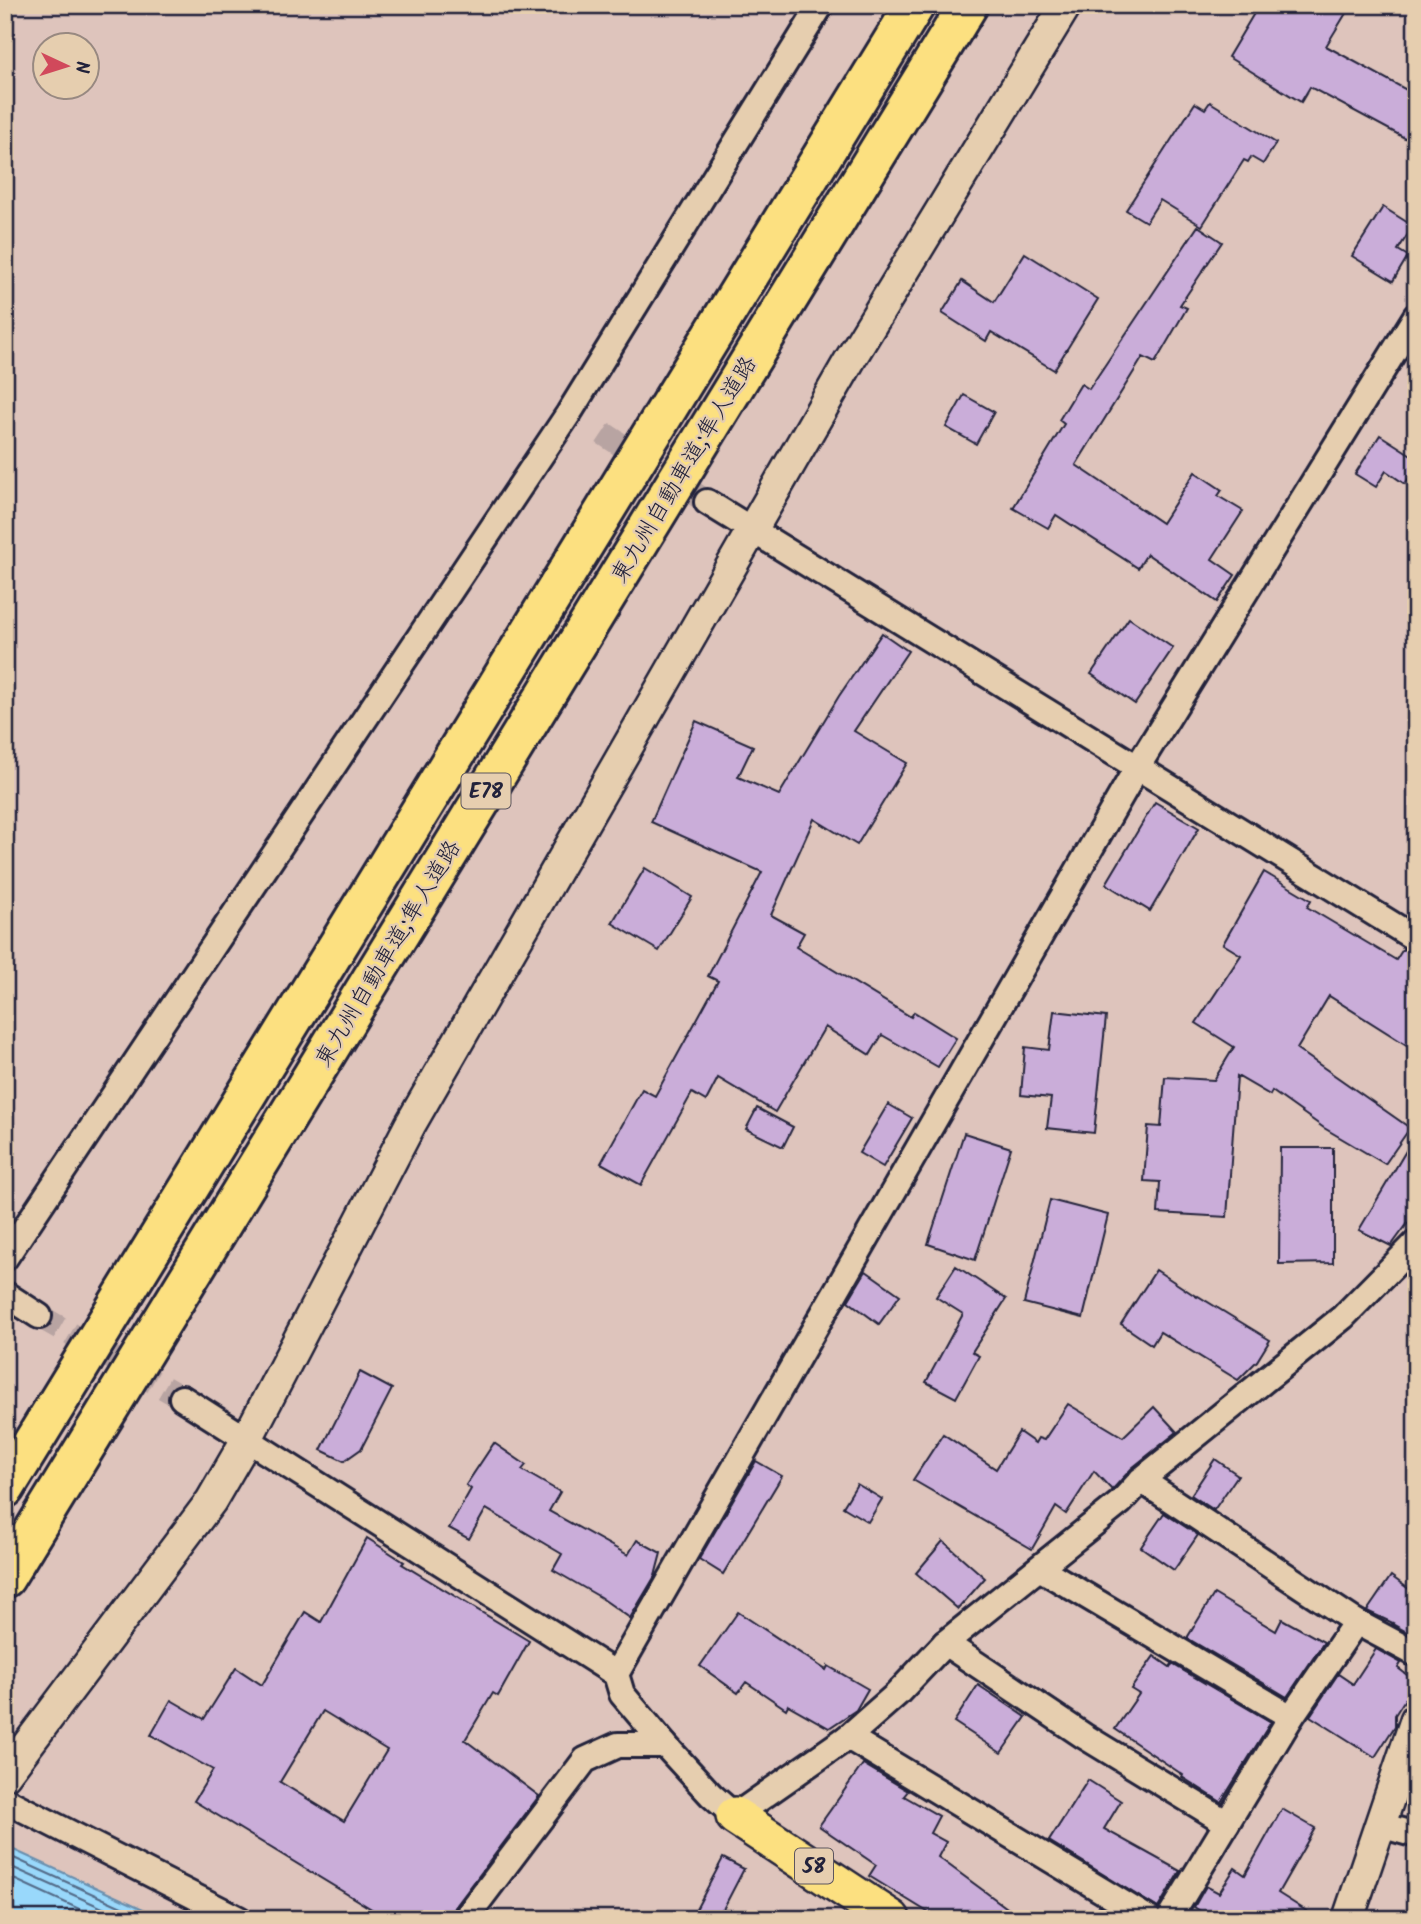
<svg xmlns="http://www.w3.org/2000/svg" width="1421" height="1924" font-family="Kalam,'Klee One',sans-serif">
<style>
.water{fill:#99d8fb;stroke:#698fae;stroke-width:2}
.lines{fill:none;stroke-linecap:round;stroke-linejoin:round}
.shore{stroke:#526b88;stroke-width:2}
.building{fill:#caadd9;stroke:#22223b;stroke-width:2;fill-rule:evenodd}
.minor-tunnel{stroke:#b8a4a2;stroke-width:24;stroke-dasharray:24 12;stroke-linecap:butt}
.minor-casing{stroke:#22223b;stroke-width:30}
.tertiary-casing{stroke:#22223b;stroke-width:35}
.primary-casing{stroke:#22223b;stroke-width:42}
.motorway-casing{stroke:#22223b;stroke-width:44}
.minor{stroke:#e6ceaf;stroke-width:24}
.tertiary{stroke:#e6ceaf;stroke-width:30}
.primary{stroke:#fce080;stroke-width:37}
.motorway{stroke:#fce080;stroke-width:38}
.labels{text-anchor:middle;stroke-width:5;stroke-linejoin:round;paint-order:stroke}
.shield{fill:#e6ceaf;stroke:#5d565e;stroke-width:2}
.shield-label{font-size:21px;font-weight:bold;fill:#22223b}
.street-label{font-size:23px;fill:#22223b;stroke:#e6ceaf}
</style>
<rect width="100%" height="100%" fill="#dec4bc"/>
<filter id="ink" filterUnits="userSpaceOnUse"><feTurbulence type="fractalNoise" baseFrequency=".0143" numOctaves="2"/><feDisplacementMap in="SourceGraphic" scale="14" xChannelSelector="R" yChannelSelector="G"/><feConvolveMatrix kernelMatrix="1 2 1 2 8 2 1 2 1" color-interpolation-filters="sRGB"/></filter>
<g filter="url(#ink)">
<path class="water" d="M5,1846l160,73h-160z"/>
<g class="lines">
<g class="shore">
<path d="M5,1854l143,65"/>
<path d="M5,1864l122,55"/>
<path d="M5,1875l96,44"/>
</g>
</g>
<g class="building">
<path d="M1259,5h92l-25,41 90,49v49l-106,-57 -9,15 -73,-45z"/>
<path d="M1210,102l66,41 -13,21 -12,-7 -3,5 -4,-2 -42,66 -42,-26 -14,22 -20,-12 69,-107 10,6z"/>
<path d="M1383,207l30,19 -15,24 10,6 -15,25 -41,-25z"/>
<path d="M1198,226l24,16 -42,63 7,3 -32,55 -12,-6 -67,108 86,58 33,-51 27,18 -4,6 25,15 -31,48 23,16 -18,27 -70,-48 -9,14 -82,-53 -8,13 -35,-20 51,-84 -5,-4 22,-36 8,5z"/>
<path d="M1025,253l73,46 -44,71 -63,-38 -5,9 -44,-28 20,-32 32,21z"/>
<path d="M964,395l30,17 -18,32 -30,-17z"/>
<path d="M1380,435l36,23v9l-11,17 -19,-13 -10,16 -21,-13z"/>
<path d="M1129,618l44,30 -38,56 -44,-30z"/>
<path d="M882,633l26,18 -54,80 53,32 -50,82 -43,-26 -43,96 33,18 -8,14 115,70 3,-5 42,26 -18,29 -56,-32 -12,20 -45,-28 -50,85 -57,-34 -12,23 -14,-8 -51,92 -40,-22 41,-74 13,7 63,-115 -10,-5 54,-104 -111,-50 45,-101 57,25 -15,31 41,18 60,-99z"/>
<path d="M1155,802l44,26 -49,83 -44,-27z"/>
<path d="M645,868l47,29 -33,54 -47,-28z"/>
<path d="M1264,872l47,28 -4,7 89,53 7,-11 13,5v97l-87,-55 -32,53 113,79 -25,36 -61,-36 -52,-37 -2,4 -33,-19 -10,141 -69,-4 2,-31 -16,-1 4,-55 13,1 4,-50 49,3 20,-33 -38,-24 45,-68 -18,-11z"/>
<path d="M1054,1011l52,6 -12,116 -47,-5 4,-30 -30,-3 4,-48 24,3z"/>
<path d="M888,1104l24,14 -29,49 -24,-14z"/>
<path d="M757,1108l36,19 -10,20 -37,-18z"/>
<path d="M964,1133l47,15 -36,112 -47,-16z"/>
<path d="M1416,1134v78l-25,34 -32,-16z"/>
<path d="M1280,1148h53v115l-54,1z"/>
<path d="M1050,1200l58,15 -25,103 -59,-15z"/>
<path d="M956,1266l50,33 -34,53 7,4 -23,42 -30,-16 37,-68 -27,-17z"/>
<path d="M1156,1270l41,27 1,-1 72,44 -13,21 -19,19 -78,-48 -8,13 -31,-21z"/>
<path d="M866,1271l34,24 -21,29 -31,-23z"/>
<path d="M360,1372l32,17 -31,60 -17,12 -23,-11z"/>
<path d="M1068,1404l55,33 31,-30 23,25 -45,36 -20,22 -18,-19 -28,43 -10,-7 -24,42 -119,-69 30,-46 53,35 23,-37 16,11 3,-5 6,2z"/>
<path d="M494,1443l32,22 -4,5 38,22 -11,19 79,44 9,-15 24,13 -6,23 -25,42 -30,-21 -47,-27 9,-16 -76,-45 -17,30 -20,-11 22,-39 -5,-4z"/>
<path d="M1215,1459l23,16 -24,35 -23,-15z"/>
<path d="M756,1461l26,15 -59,98 -24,-15z"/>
<path d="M857,1484l25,15 -14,23 -25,-15z"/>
<path d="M1164,1513l34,22 -24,35 -33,-23z"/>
<path d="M367,1538l37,24 -2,2 127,77 -31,55 -5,-3 -28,47 74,56 -86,114 -3,9h-62l-194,-118 19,-31 -62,-35 20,-35 33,19 32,-51 26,17 43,-73 16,10zM323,1711l64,39 -43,71 -64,-39z"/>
<path d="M943,1541l42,37 -27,31 -42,-36z"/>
<path d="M1391,1576l22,16 3,-4v45l-2,3 -22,-12 1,-1 -26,-12z"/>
<path d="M1214,1594l62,37 6,-12 42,23 -37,55 -100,-59z"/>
<path d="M738,1612l88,58 2,-4 40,23 -12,21 -27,18 -41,-23 -2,4 -40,-27 -8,11 -38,-27z"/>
<path d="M1376,1649l25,14 -3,5 18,14 -21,33v11l-20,31 -65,-41 28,-42 15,10z"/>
<path d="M1154,1656l16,11 2,-3 99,58 -50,80 -39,-25 1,-2 -68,-46 24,-35 -8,-5z"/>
<path d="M978,1685l48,32 -25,36 -47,-31z"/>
<path d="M863,1764l45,27 -4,5 35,20 -9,17 16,9 -8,15 84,62h-83l-70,-43 7,-11 -57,-39z"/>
<path d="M1088,1780l33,21 -17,28 76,42 -22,37 -109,-67z"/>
<path d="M1282,1809l33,19 -37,65 41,26h-117l3,-5 -11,-7 12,-21 13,7 16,-25 10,7z"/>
<path d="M723,1858l21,11 -26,50h-27z"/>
</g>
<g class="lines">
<g class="minor-tunnel">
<path d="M603,433l104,69"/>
<path d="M39,1316l143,82"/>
</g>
<defs>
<g id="minor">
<path d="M707,502l709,437"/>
<path d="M5,1258l564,-845 252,-408"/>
<path d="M5,1294l34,22"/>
<path d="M182,1398l434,276 6,20 43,51 46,50 24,21 113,-79 49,-43 48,-51 176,-141 20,-22 202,-163 73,-74"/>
<path d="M1141,1480l215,142"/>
<path d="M1041,1569l250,148"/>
<path d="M945,1643l139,93 143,87"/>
<path d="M616,1674l522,-908 278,-450"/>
<path d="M848,1737l301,182"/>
<path d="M5,1800l234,119"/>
<path d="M1380,1825l36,10"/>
<path d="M465,1919l120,-159 33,-15h47"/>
<path d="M1169,1919l122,-202 65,-95 60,32"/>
</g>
<g id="tertiary">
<path d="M5,1775l206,-274 36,-62 163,-314 441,-767 215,-353"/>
<path d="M1348,1919l68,-200"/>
</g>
<path id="primary" d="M735,1816l156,103"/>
<g id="motorway">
<path d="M5,1488l910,-1483"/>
<path d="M5,1578l963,-1573"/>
</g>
</defs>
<use href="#minor" class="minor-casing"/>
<use href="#tertiary" class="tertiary-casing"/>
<use href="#primary" class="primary-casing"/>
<use href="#motorway" class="motorway-casing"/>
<use href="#minor" class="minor"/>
<use href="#tertiary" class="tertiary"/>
<use href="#primary" class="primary"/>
<use href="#motorway" class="motorway"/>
</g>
</g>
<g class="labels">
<g class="shield">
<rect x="461.5" y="773.5" width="49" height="35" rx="5"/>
<rect x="795" y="1848.5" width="38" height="35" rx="5"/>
</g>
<g class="shield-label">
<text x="486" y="798">E78</text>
<text x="814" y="1873">58</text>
</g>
<g class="street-label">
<text transform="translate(683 469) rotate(-59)" y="8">東九州自動車道;隼人道路</text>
<text transform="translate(387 953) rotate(-59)" y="8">東九州自動車道;隼人道路</text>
</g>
</g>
<rect width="1421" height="1924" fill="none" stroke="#e6ceaf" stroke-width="28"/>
<rect x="14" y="14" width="1393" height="1896" fill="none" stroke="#22223b" stroke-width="2.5" filter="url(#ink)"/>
<g transform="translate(66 66) rotate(94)"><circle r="33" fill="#e6ceaf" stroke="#988981" stroke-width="2"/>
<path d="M0-5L12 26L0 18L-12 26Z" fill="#d1495b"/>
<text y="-10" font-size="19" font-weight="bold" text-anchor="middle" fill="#22223b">N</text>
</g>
</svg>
